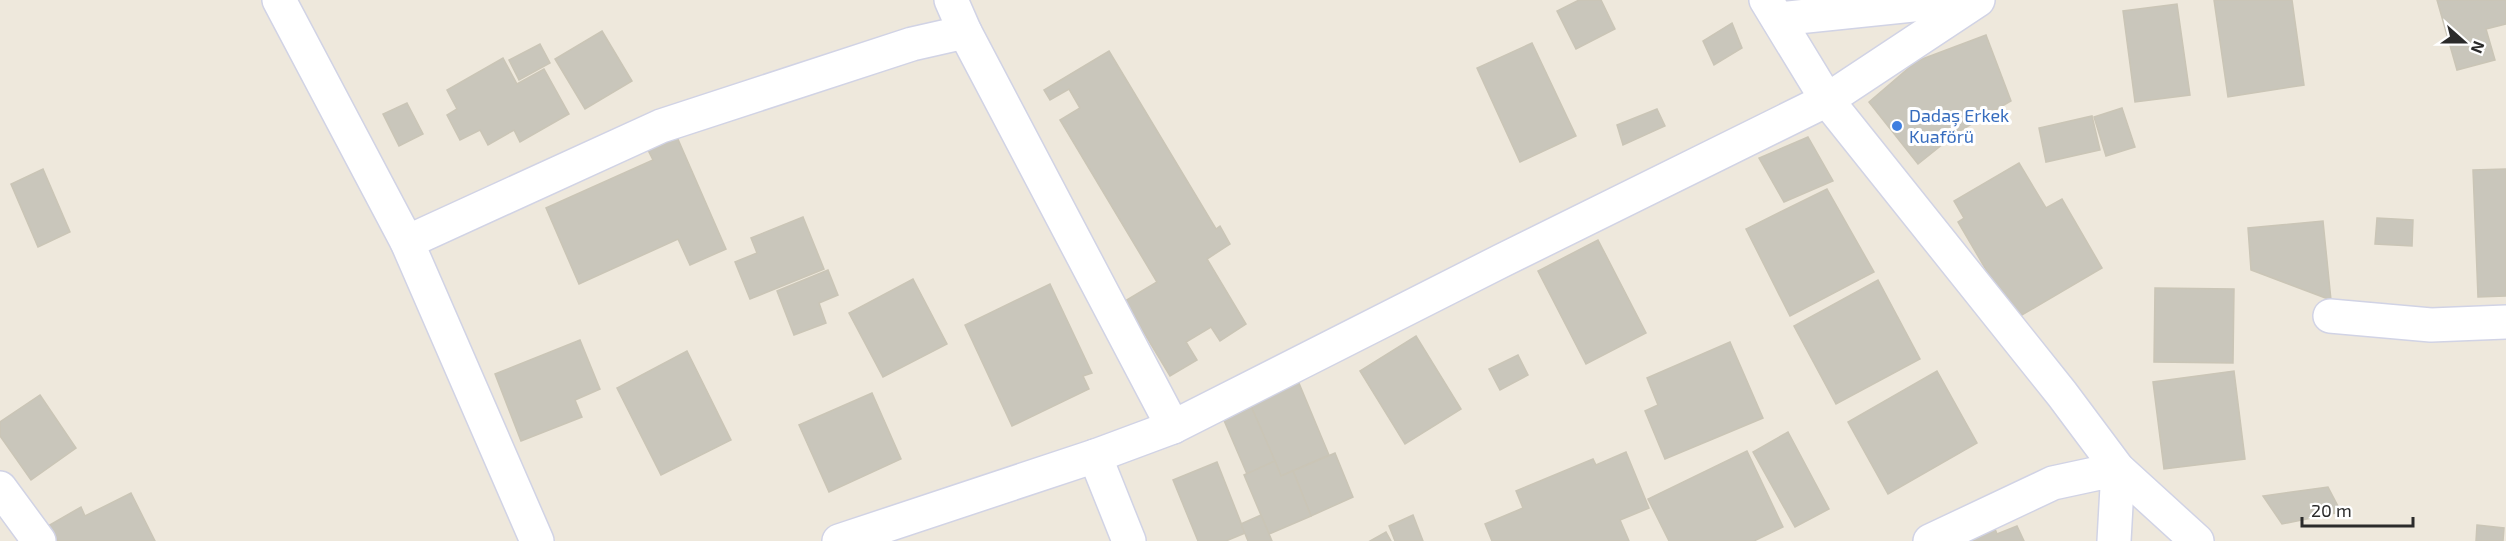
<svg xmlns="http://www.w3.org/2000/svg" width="2506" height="541" font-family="'Exo 2',sans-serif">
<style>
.building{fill:#c9c6bb;stroke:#cac5b6;stroke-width:1.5}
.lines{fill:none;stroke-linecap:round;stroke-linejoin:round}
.street-casing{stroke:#d1d3e5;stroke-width:36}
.secondary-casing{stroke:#d1d3e5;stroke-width:36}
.street{stroke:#fff;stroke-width:33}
.secondary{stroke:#fff;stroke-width:33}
.shop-dot{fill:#3f7fe0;stroke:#fff;stroke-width:2}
.labels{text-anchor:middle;stroke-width:6;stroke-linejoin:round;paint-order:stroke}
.shop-label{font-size:18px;fill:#366cbe;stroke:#fff;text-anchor:start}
</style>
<rect width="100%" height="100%" fill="#eee8dc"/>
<g class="building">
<path d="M1579,0h22l14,29 -39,20 -19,-38z"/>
<path d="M2214,0h78l12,85 -76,12z"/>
<path d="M2437,0h69v24l-20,5 9,31 -38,10z"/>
<path d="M2177,4l13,91 -55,7 -12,-91z"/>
<path d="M1732,23l10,25 -28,17 -11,-24z"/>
<path d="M602,31l30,50 -47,28 -30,-50z"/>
<path d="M1986,35l25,66 -53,31 -40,32 -49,-62 48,-41z"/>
<path d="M1532,43l44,93 -56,26 -43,-94z"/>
<path d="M540,44l10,19 -31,17 -10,-20z"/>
<path d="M1109,51l107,178 4,-3 10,18 -23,15 39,65 -26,17 -9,-14 -25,15 11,18 -27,16 -45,-75 32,-19 -97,-162 20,-12 -11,-19 -19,11 -6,-10z"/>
<path d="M503,58l14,26 27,-15 25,45 -49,28 -6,-12 -26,15 -8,-15 -20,10 -13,-25 10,-6 -10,-19z"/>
<path d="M407,103l16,31 -24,12 -16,-32z"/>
<path d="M2122,108l13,39 -29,9 -12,-39z"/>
<path d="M1657,109l8,17 -42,19 -6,-20z"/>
<path d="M2092,116l8,34 -54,12 -7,-34z"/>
<path d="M677,137l49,112 -36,16 -12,-26 -99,45 -33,-76 107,-48 -5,-10z"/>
<path d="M1808,137l25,44 -49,21 -25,-44z"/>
<path d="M2019,163l27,45 16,-9 40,69 -87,51 -57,-97 6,-4 -10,-17z"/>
<path d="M43,169l27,63 -32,15 -27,-63z"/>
<path d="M2506,169v127l-28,1 -5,-127z"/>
<path d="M1827,189l47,83 -84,44 -44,-87z"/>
<path d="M803,217l21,52 -74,30 -15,-37 22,-9 -6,-15z"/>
<path d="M2377,218l36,2 -1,26 -37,-2z"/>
<path d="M2323,221l8,79 -80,-30 -3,-42z"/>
<path d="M1598,240l48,93 -60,31 -48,-93z"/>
<path d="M828,270l10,25 -19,8 7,20 -32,12 -17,-44z"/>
<path d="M913,279l34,65 -64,33 -34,-64z"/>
<path d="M1878,280l42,79 -84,45 -42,-78z"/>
<path d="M1050,284l42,89 -9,3 6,13 -77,37 -47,-101z"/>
<path d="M2155,288l79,1 -1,74 -79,-1z"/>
<path d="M1416,336l45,73 -56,35 -45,-73z"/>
<path d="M580,340l20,49 -25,11 7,17 -61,24 -26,-67z"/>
<path d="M1730,342l33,76 -98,41 -20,-48 13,-6 -11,-27z"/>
<path d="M687,351l44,89 -70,35 -44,-87z"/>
<path d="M1518,355l10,20 -28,15 -11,-21z"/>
<path d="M1937,371l40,72 -89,51 -40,-72z"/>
<path d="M2234,371l11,88 -81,10 -11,-87z"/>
<path d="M1296,376l33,79 -48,21 -34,-79z"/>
<path d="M872,393l29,66 -72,33 -30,-67z"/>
<path d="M40,395l36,53 -45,32 -31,-44v-14z"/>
<path d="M1247,397l28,64 -28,13 -27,-63z"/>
<path d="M1788,432l41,77 -34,18 -42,-75z"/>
<path d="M1747,451l36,76 -29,14h-85l-21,-42z"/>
<path d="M1626,452l23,56 -29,12 9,21h-137l-7,-17 38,-16 -7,-17 77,-32 3,6z"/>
<path d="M1335,453l18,44 -42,19 -18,-45z"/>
<path d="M1275,461l6,15 12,-5 18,45 -42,18 -25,-59z"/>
<path d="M1217,462l28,71 -19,8h-28l-25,-61z"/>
<path d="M2328,487l13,25 -59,12 -19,-28z"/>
<path d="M131,493l24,48h-97l-10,-15 33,-19 4,9z"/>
<path d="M1261,515l11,26h-24l-7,-17z"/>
<path d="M1413,515l10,26h-28l-6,-15z"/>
<path d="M1991,519l6,15 20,-8 7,15h-88z"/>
<path d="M2477,525l27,3 -1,13h-27z"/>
<path d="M1386,532l5,9h-21z"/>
</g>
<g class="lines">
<defs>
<g id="street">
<path d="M279,0l128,242 130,299"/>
<path d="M951,0l14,32 208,395"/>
<path d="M1766,0l61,100 235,294 56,75 79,72"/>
<path d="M1778,19l183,-19"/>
<path d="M407,242l254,-116 251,-82 53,-12"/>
<path d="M2330,316l101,9 75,-3"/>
<path d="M1095,456l34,85"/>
<path d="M839,541l256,-85 78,-29 328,-166 326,-161 151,-100"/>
<path d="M1930,541l123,-58 65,-14 -4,72"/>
</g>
<path id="secondary" d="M0,488l39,53"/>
</defs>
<use href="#street" class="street-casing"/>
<use href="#secondary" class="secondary-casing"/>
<use href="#street" class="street"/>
<use href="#secondary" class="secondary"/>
</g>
<circle class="shop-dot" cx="1897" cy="126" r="6"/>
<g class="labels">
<g class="shop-label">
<text x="1909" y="122">Dadaş Erkek<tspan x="1909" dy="21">Kuaförü</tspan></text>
</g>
</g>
<g transform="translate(2464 42) rotate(111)" stroke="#ffffff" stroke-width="4.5" paint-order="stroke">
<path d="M0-4.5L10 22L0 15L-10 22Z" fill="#2b2b2b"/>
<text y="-9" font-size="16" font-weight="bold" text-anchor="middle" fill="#2b2b2b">N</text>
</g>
<path d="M2302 517v9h111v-9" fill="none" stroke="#2b2b2b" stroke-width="3"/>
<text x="2311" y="517" font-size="18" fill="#2b2b2b" stroke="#ffffff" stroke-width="4.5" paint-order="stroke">20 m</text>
</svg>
